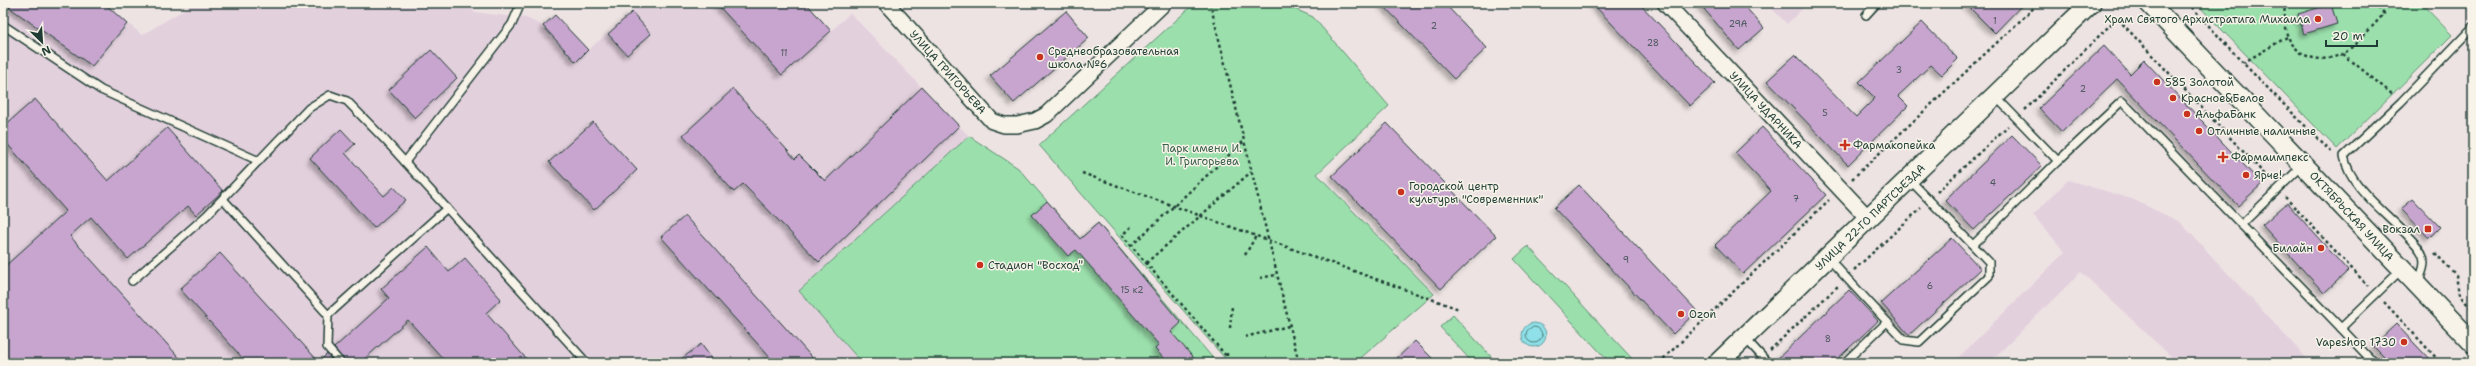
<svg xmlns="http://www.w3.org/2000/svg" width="2476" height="366" font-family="'Shantell Sans',sans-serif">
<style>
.built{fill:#e3d0dd}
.green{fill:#9be0ac;stroke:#5d8e70}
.water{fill:#8fe0e8;stroke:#629fa0}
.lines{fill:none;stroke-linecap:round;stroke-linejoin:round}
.shore{stroke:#4c7e7c;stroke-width:1}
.building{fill:#c8a5cf;stroke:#1f3d34;filter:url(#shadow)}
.service-casing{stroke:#1f3d34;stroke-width:10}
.minor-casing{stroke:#1f3d34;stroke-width:18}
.tertiary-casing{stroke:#1f3d34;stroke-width:22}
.path{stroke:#1f3d34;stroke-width:2.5;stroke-dasharray:3 3;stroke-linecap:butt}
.service{stroke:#f7f3e8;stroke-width:7}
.minor{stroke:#f7f3e8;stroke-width:15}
.tertiary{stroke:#f7f3e8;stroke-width:19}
.poi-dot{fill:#c8321e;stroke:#f7f3e8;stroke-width:1.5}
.labels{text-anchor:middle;stroke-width:3;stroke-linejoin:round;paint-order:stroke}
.number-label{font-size:9px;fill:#49575b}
.poi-label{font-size:11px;fill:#1f3d34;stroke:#f7f3e8;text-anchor:start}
.street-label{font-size:11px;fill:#1f3d34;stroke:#f7f3e8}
.park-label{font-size:11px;fill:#385e4c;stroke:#f7f3e8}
</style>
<defs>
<filter id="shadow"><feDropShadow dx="-3.5" dy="3.5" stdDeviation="2" flood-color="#0004"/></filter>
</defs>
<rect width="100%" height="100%" fill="#eee3e3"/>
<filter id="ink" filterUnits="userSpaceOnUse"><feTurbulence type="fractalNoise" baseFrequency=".025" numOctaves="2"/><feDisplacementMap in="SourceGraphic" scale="8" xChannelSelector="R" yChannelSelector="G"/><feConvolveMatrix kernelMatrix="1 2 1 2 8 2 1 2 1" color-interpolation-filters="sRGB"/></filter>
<g filter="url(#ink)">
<g class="built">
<path d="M3,3h101l38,32 53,-32h279l-1,9 54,6 16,8 33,35 65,-58h165l25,28 19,-18 119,123 -170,155 63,72h-859z"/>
<path d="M1766,3h42l-21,21z"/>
<path d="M2068,180l64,19 48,23 131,141h-133l-97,-91 -92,91h-36l112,-111 -32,-37z"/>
</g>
<g class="green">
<path d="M1195,3h86l32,14 76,89 -72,68 117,120 -79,69h-126l-190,-218z"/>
<path d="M2196,3h225l31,32 -115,114z"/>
<path d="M969,136l49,32 62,71 18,-16 119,140h-355l-63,-72z"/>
<path d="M1528,246l108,117h-26l-96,-104z"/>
<path d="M1453,315l44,48h-24l-33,-36z"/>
</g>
<circle class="water" cx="1534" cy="335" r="12"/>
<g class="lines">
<circle class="shore" cx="1534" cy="335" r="8"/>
</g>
<g class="building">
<path d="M3,3h101l23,21 -35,42z"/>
<path d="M716,3h90l25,28 -49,44z"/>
<path d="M1381,3h63l43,45 -33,31z"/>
<path d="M1592,3h47l76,80 -25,23z"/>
<path d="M1699,3h43l22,25 -25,22z"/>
<path d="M1965,3h59l-29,30z"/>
<path d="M2331,4l6,20 -33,10 -6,-20z"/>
<path d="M1066,11l23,27 -75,65 -24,-27z"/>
<path d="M632,12l19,22 -24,21 -19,-21z"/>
<path d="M555,15l33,35 -12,12 -33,-36z"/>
<path d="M1922,22l36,37 -16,16 -11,-10 -33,31 10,10 -60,59 -81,-84 28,-26 61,62 19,-19 -16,-16z"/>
<path d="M2104,46l26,28 14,-14 118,124 -24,22 -121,-127 -55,53 -23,-24z"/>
<path d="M431,50l26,28 -42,40 -26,-28z"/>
<path d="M922,87l37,39 -140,136 -76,-78 -9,8 -51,-57 50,-46 62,70 4,-4 26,26z"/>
<path d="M35,99l73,82 59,-53 56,63 -27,24 -8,-9 -60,53 -37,-42 -21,19 114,127h-181v-95l63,-57 -63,-72v-12z"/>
<path d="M593,122l44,48 -43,40 -45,-48z"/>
<path d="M1387,123l109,113 -55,53 -109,-113z"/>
<path d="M1762,127l64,68 -83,79 -28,-29 56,-54 -36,-38z"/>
<path d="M341,129l14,15 -10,9 39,43 10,-9 12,13 -32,28 -64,-70z"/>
<path d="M2012,135l30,31 -68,64 -29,-30z"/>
<path d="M1579,185l118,126 -24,23 -119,-126z"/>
<path d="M2413,199l27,28 -11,11 -28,-29z"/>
<path d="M1047,201l33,38 18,-16 83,100 -10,9 27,31h-30l-13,-14 4,-4 -83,-95 -8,6 -36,-41z"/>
<path d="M2287,203l61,68 -24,22 -62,-68z"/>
<path d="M685,216l132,147h-42l-114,-126z"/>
<path d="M1952,238l29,31 -72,66 -28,-32z"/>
<path d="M428,247l21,25 16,-14 36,41 -15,14 44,50h-83l-39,-43 -48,43h-14l-12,-15 55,-50 -8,-9z"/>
<path d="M220,253l99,109 8,-8 7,9h-87l-67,-74z"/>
<path d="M1849,290l29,31 -45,42h-60z"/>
<path d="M2396,324l37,39h-43l-17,-17z"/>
<path d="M1415,341l22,22h-45z"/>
<path d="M701,344l14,19h-39z"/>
</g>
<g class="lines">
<defs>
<g id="service">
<path d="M1866,15l11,-12"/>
<path d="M3,25l98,65 158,71"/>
<path d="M1996,97l62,64 64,-60 219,227 61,-59"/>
<path d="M405,162l107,-138 9,-21"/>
<path d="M223,199l105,116 119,-107"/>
<path d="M2241,225l62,-60"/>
<path d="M1973,245l85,-84"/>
<path d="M1828,258l76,82 15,2 70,-66v-14l-80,-83"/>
<path d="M132,281l75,-66 102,-107 21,-13 17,6 38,39 202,223"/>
<path d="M2418,283c3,-9 8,-17 5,-27 -3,-9 -12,-17 -19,-24 -21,-22 -54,-45 -60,-76l57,-54 72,-75"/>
<path d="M328,315l-1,32 14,16"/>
<path d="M2341,328l33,35"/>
<path d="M1745,338l23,25"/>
<path d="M1844,363l43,-41"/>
</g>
<g id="minor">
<path d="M886,3l106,118 12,4h13l18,-4 11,-6 118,-112"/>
<path d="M1665,3l203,215"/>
</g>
<g id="tertiary">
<path d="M2149,3l324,340"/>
<path d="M1718,363l373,-360"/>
</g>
</defs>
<use href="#service" class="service-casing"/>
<use href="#minor" class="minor-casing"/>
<use href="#tertiary" class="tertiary-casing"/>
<g class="path">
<path d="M1210,3l89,360"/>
<path d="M2188,3l55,60 90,91"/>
<path d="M2286,3c-10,37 19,68 56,51 10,-4 33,-31 42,-40l-10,-11"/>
<path d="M2343,54l49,40"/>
<path d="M2243,63l44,-26"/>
<path d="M2025,110l92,-92 153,162"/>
<path d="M1082,173l377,136"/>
<path d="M1852,179l187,-176"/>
<path d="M1937,192l71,-66"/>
<path d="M2285,197l83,89"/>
<path d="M1131,227l-9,8 105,122v-5"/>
<path d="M1131,246l113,-105"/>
<path d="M2435,253l21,22 3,20 14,15"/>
<path d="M1245,255l11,-19"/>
<path d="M1146,263l105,-91"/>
<path d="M1854,270l67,-62"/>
<path d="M1260,278l16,-3"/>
<path d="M2384,302l57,61"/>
<path d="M1230,328l2,-22"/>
<path d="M1245,337l44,-11"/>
<path d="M1770,350l68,-64"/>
<path d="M1227,363v-6"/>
<path d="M1659,363l170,-163"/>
</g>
<use href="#service" class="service"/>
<use href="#minor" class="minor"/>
<use href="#tertiary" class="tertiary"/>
</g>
</g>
<g class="poi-dot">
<circle cx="2318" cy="19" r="4"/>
<circle cx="1040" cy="57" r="4"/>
<circle cx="2157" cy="82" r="4"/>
<circle cx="2173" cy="98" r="4"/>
<circle cx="2187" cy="114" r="4"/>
<circle cx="2199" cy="131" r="4"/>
<path d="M1843 139h4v4h4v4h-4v4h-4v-4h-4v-4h4z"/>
<path d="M2221 151h4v4h4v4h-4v4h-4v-4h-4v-4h4z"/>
<circle cx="2246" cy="175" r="4"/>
<circle cx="1401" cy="192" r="4"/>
<rect x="2424" y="225" width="8" height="8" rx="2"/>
<circle cx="2321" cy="248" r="4"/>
<circle cx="980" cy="265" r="4"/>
<circle cx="1681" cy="314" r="4"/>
<circle cx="2404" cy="342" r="4"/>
</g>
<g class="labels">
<g class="number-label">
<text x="1995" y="24">1</text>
<text x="1738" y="27">29А</text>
<text x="1434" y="29">2</text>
<text x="1653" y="46">28</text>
<text x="784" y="56">11</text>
<text x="1899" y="73">3</text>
<text x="2083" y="92">2</text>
<text x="1825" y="116">5</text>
<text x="1993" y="186">4</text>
<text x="1796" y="202">7</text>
<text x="1626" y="263">9</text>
<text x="1930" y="289">6</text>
<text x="1132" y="293">15 к2</text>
<text x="1828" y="342">8</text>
</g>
<g class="poi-label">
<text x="2310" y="23" text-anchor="end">Храм Святого Архистратига Михаила</text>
<text x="1048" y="55">Среднеобразовательная<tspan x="1048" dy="13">школа №6</tspan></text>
<text x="2165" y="86">585 Золотой</text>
<text x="2181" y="102">Красное&amp;Белое</text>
<text x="2195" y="118">АльфаБанк</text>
<text x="2207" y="135">Отличные наличные</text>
<text x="1853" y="149">Фармакопейка</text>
<text x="2231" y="161">Фармаимпекс</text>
<text x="2254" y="179">Ярче!</text>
<text x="1409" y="190">Городской центр<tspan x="1409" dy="13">культуры "Современник"</tspan></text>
<text x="2420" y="233" text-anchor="end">Вокзал</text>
<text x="2313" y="252" text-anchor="end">Билайн</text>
<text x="988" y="269">Стадион "Восход"</text>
<text x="1689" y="318">Ozon</text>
<text x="2396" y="346" text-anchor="end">Vapeshop 1730</text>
</g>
<g class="street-label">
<text transform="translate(948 72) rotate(48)" y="4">УЛИЦА ГРИГОРЬЕВА</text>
<text transform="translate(1766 110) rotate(47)" y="4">УЛИЦА УДАРНИКА</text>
<text transform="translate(2352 216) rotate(47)" y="4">ОКТЯБРЬСКАЯ УЛИЦА</text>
<text transform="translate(1870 217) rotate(-44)" y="4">УЛИЦА 22-ГО ПАРТСЪЕЗДА</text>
</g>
<g class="park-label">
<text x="1202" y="152">Парк имени И.<tspan x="1202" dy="13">И. Григорьева</tspan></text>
</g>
</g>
<rect width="2476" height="366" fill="none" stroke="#f7f3e8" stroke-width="16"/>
<rect x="8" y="8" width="2460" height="350" fill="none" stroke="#1f3d34" stroke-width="1.5" filter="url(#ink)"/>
<g transform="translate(42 42) rotate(155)" stroke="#f7f3e8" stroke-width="3" paint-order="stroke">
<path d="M0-3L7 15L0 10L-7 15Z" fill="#1f3d34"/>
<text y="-6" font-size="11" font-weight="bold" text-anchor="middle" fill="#1f3d34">N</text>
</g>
<path d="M2326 40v6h51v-6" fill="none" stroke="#1f3d34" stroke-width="2"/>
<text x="2332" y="40" font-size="12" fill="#1f3d34" stroke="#f7f3e8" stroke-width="3" paint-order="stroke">20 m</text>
</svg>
